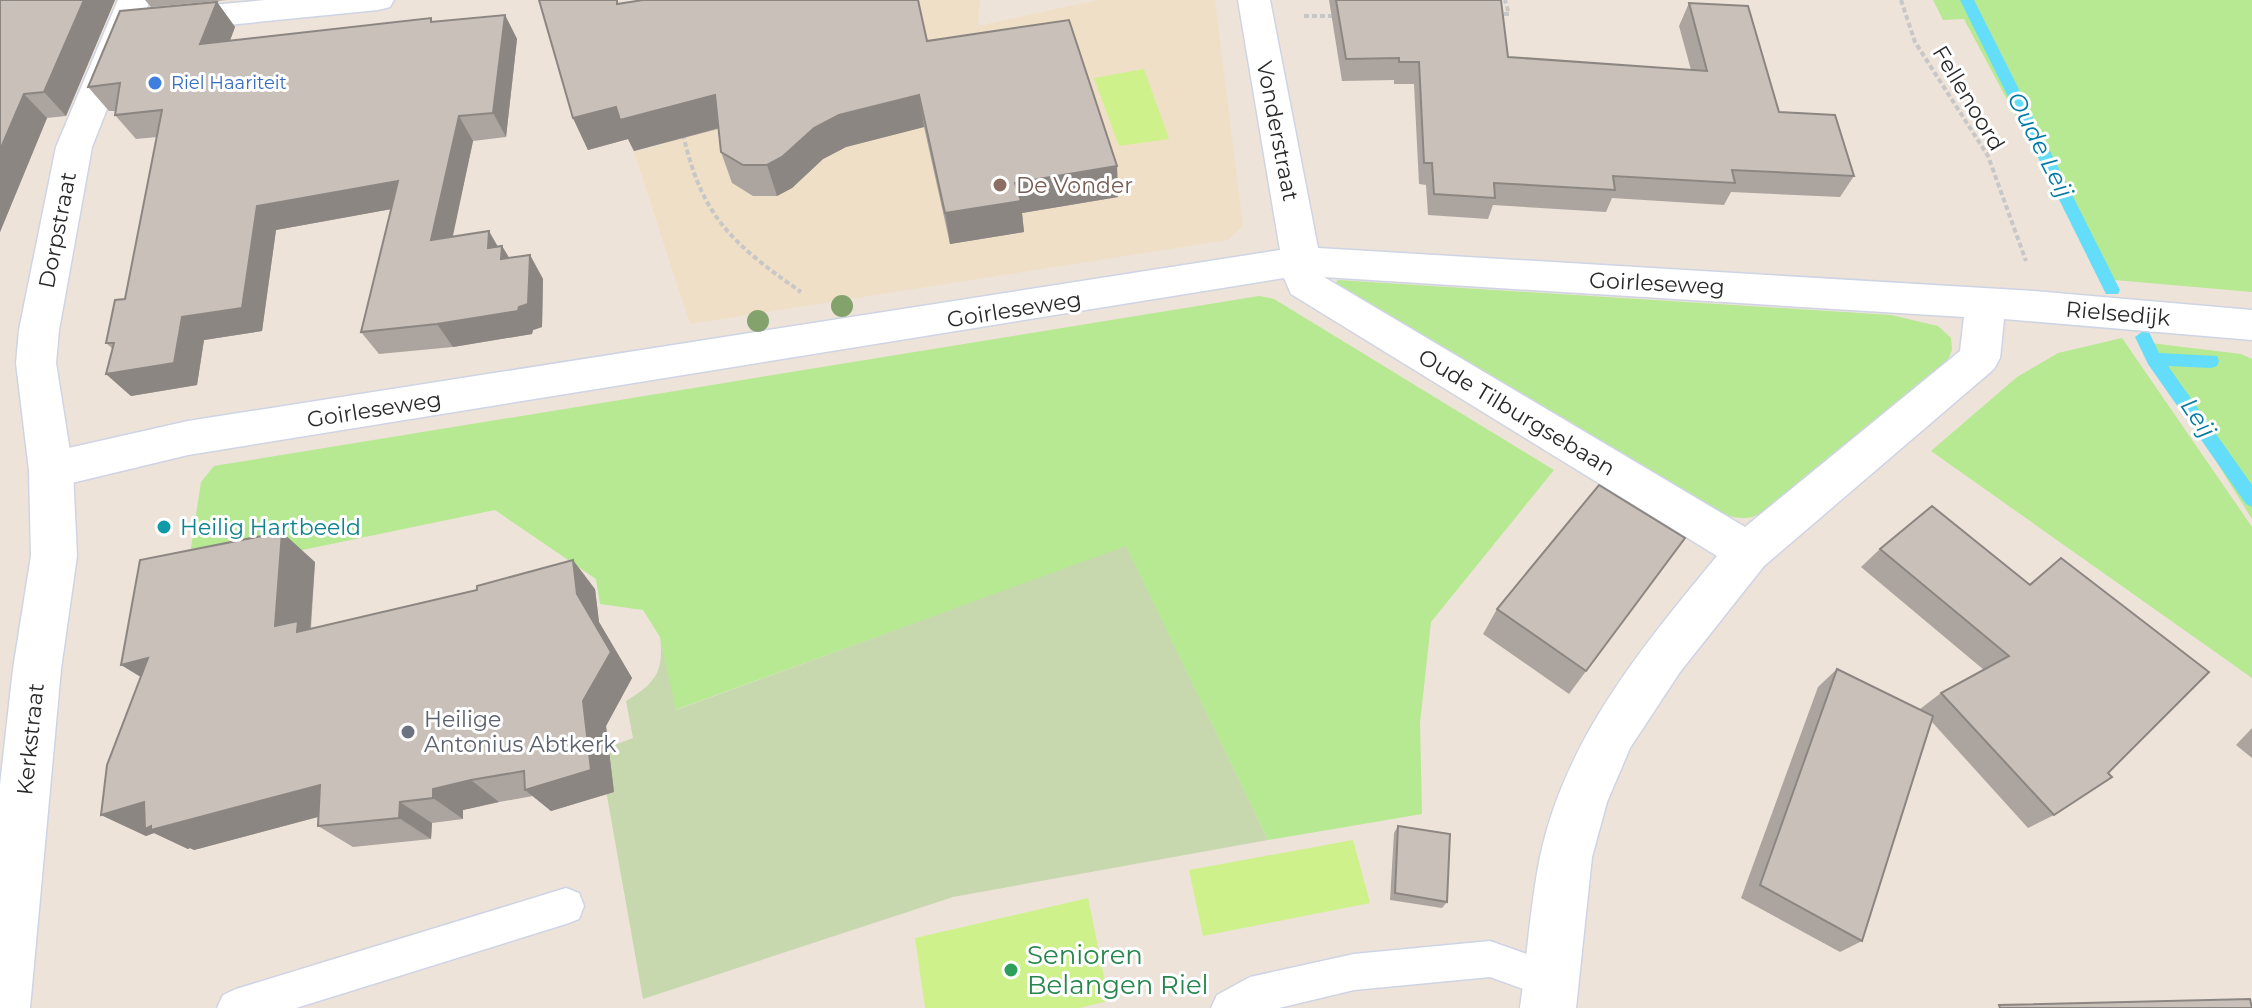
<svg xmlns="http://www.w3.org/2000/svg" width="2252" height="1008" font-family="Montserrat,sans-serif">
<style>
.education{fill:#f0dfc7}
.green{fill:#b6e991}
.cemetery{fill:#c7d8af}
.pitch{fill:#cef18b}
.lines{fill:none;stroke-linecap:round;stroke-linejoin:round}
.stream{fill:#63ddf9;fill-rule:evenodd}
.service-casing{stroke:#cfd4e4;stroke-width:3}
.minor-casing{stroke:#cfd4e4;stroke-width:3}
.tertiary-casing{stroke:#cfd4e4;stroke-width:3}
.path{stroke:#c7c7c7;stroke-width:4;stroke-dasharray:5 3;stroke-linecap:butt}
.service{fill:#fff;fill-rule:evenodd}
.minor{fill:#fff;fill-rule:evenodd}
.tertiary{fill:#fff;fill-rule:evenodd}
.tree{fill:#83a26c}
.wall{fill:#aca59f}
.shaded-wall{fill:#8c8682}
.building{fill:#c8c0b9;stroke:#8c8682;stroke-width:2}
.shop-dot{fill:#3f7fe0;stroke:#fff;stroke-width:3}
.education-dot{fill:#8d6e63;stroke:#fff;stroke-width:3}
.culture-dot{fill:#0f9aa8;stroke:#fff;stroke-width:3}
.worship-dot{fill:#6b7280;stroke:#fff;stroke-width:3}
.leisure-dot{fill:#2e9e5b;stroke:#fff;stroke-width:3}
.labels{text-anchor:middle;stroke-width:6;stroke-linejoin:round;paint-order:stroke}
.far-shop-label{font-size:18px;fill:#366cbe;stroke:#fff;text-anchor:start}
.street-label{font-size:22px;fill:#292929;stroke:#fff}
.education-label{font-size:22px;fill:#785e54;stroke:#fff;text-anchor:start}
.culture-label{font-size:22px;fill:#0d838f;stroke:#fff;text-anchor:start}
.worship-label{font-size:22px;fill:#5b616d;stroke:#fff;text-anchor:start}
.water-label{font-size:24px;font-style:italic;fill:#027aa5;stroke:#fff}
.near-leisure-label{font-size:26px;fill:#27864d;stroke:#fff;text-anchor:start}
</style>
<rect width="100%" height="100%" fill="#ede3d9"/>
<path class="education" d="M656,0h324l-2,26 120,-26h117l28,226 -15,14 -538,84 -56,-172 30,-8 -9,-42z"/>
<g class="green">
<path d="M1933,0h319v292l-149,-13 -139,-260 -21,1z"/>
<path d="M1338,280l553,35 47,11 13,12 1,12 -5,12 -184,150c-13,8 -23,7 -38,3l-391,-230z"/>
<path d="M1259,296l15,3 280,171 -123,152 -11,101 2,91 -154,26 -142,-293 -451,163 -15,-73 -17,-27 -43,-6 -4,-25 -101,-69 -308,64 14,-92 13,-16z"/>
<path d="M2122,338l130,189v151l-321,-227 86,-74 41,-24z"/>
<path d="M2142,342l99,12 11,5v160z"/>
</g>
<path class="cemetery" d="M1126,546l142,294 -315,57 -310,102 -44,-248 34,-13 -7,-37c30,-18 38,-30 34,-64l16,73z"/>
<g class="pitch">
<path d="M1144,69l25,70 -50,7 -25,-68z"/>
<path d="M1353,840l17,63 -167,33 -14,-66z"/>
<path d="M1088,898l21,103 -30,7h-154l-10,-70z"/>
</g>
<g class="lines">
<g class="stream">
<path d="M1960,0h14l146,290 -2,4h-12l-2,-4z"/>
<path d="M2143,331l6,1 10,21 58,3 2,5 -2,5 -6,2 -43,-2 84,119v22l-6,-3 -98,-140 -13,-27z"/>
</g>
<defs>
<g id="service">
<path d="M566,888l13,5 5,13 -5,13 -13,5 -270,84h-79l6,-13 13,-6z"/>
<path d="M1490,941l74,26 6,13 -6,13 -13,6 -61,-22 -136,13 -75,18h-68l6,-13 33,-18 104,-23z"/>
</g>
<g id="minor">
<path d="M266,0h128l-4,7 -12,3 -211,21 -12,-3 -5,-8 5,-8 12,-3z"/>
<path d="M1238,0h32l48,248 716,43 218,19v30l-248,-21 -4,39 -6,11 -230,197 -84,106 -50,76 -23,54 -15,55 -16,151h-56c7,-50 10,-102 20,-151 25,-118 102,-210 177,-301l-426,-262 -7,-16 -1096,177 -137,33 -15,-5 -7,-13 7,-13 15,-5 137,-31 1092,-171zM1324,277l640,40 -4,34 -215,176z"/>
</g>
<path id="tertiary" d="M118,0h32l-58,147 -33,183 -3,33 17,107 4,86 -16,113 -31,339h-30v-223l13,-116 18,-113 -2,-86 -13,-107 3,-33 37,-183z"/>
</defs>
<use href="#service" class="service-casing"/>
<use href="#minor" class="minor-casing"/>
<use href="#tertiary" class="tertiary-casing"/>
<g class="path">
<path d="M1901,0l14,42 73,114 38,105"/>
<path d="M1496,14h13l-4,-14"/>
<path d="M1304,16h34"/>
<path d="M683,134c19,84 50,110 118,158"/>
</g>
<use href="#service" class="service"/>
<use href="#minor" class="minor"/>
<use href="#tertiary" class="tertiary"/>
</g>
<g class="tree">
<circle cx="842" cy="306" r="11"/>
<circle cx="758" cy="321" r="11"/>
</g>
<g class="wall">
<path d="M0,0h115l-49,116 -19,2 -47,114z"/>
<path d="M145,0h82l-76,7z"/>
<path d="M1329,0h172l7,57 183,13 -12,-44 10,-23 90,109 75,64 -14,21 -109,-5 -7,13 -112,-7 -6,14 -113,-7 -5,14 -60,-4 -2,-30 -7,-1 -5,-100h-20v-4l-52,1z"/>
<path d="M217,2l18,25 -5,14 275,-26 12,24 -11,98 -33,4 -21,96 46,9h4l7,12 21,-3 13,24 -1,48 -9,3 -1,4 -79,13 -74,7 -18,-22 30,-123 -115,21 -14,101 -58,9 -7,45 -66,11 -25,-22 7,-25 -7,-6 19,-44 32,-162 -21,2 -21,-24 1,-4h-7l-21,-24z"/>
<path d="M623,3l304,38 190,125 1,31 -96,16 2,19 -74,12 -26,-117 -78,20 -23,12 -31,29 -15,8h-24l-21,-13 -11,-31 -3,-23 -84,22 -6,-12 -40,11 -15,-32z"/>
<path d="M1685,538l-116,156 -86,-60 14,-25z"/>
<path d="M1880,549l149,35 32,-26 -7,257 -26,13 -96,-106 -70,219 -22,11 -99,-54 77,-211 19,-18 85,42 -2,-2 21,-16 43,-23 -123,-103z"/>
<path d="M315,562l-4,66 284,-39 4,33 33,56 -26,48 8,66 -63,19 -18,-15 -34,6 -36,8v9l-31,4 -1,16 -78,8 -35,-21v-9l-124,33 -4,-2 -2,1 -34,-16 -8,3 -45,-21z"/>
<path d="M2252,728v30l-16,-13z"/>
<path d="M1398,826l49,76 -5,6 -52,-8 4,-67z"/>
</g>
<g class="shaded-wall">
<path d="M84,0h31l-49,116 -22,-24z"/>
<path d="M217,2l18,25 -16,42 -19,-25z"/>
<path d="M505,15l12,24 -11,98 -13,-24z"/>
<path d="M24,94l23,24 -47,114v-82z"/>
<path d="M715,95l11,31 -92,25 -6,-12 -40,11 -15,-32 43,-11z"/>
<path d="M919,95l5,32 -78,20 -23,12 -31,29 -15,8 -10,-31 47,-37 25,-13z"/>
<path d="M459,116l14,25 -26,123 -16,-24z"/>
<path d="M1117,166l1,31 -96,16 2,19 -74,12 -5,-31 70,-30z"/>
<path d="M398,181l16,24 -138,25 -14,101 -58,9 -7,45 -66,11 -25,-22 76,-57 75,-111z"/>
<path d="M489,231l12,21 1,-6 14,23 -1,14 -27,-35z"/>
<path d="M530,255l13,24 -1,48 -9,3 -1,4 -79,13 -16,-23z"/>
<path d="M282,532l33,30 -5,69 21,17 -56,-22z"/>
<path d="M573,560l22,29 4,33 33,56 -26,48 8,66 -63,19 -26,-21 58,-89z"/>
<path d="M148,658l14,32 -41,-25z"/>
<path d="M471,780l28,22 -36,8v9l-30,-21v-9z"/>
<path d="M320,785l35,22 -161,43 -4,-2 -2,1 -34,-16 -8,3 -45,-21 43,-13z"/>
<path d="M400,802l32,21 -1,16 -32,-21z"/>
</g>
<g class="building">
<path d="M0,0h84l-40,92 -20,2 -24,56z"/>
<path d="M539,0h78v4l26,-4h275l9,41 142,-21 48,146 -102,17 6,18 -76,12 -26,-118 -80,20 -25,13 -32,29 -15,8h-24l-22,-13 -6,-57 -95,25 -4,-13 -43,11z"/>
<path d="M1336,0h165l7,57 199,14 -18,-68 59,3 31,106 56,3 19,61 -122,-6 3,13 -122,-7 2,14 -121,-7 1,15 -61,-4 -2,-31h-8l-5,-101h-20v-4l-53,1z"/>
<path d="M217,2l-17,42 231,-26v4l74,-7 -12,98 -34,3 -28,124 58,-9 -1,17 14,-2 -1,13 29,-4 -2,49 -9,3 -1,4 -81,13 -76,8 37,-151 -141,25 -15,102 -60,9 -8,46 -68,11 8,-31h-8l9,-43 10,-1 37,-189 -47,5 5,-32 -32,4 32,-76z"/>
<path d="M1599,485l86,53 -99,133 -89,-62z"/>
<path d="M1932,506l98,79 31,-27 148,114 -101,101 4,4 -58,38 -113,-122 68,-37 -129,-107z"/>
<path d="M282,532l-7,94 23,-5 -1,11 180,-42v-4l96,-26 4,34 34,58 -28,49 8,69 -66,20 -1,-19 -53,9 -38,9v9l-33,4 -1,16 -81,8 2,-41 -169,45v-4l-6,3 -1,-27 -43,13 6,-50 41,-107 -27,7 19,-105z"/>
<path d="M1837,669l96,47 -71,225 -102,-56z"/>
<path d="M1398,826l52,8 -3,68 -52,-9z"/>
<path d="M2250,999l2,9h-252l-1,-3z"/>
</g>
<circle class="shop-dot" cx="155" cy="83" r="8"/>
<circle class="education-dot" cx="1000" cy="185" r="8"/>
<circle class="culture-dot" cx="164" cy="527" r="8"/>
<circle class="worship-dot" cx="408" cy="732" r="8"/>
<circle class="leisure-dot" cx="1011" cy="970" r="8"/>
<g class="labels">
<g class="far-shop-label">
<text x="171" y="89">Riel Haariteit</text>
</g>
<g class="street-label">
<text transform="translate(1969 98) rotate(59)" y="8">Fellenoord</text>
<text transform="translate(1278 131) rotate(79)" y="8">Vonderstraat</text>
<text transform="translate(57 230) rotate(-79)" y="8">Dorpstraat</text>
<text transform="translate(1657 283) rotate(3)" y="8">Goirleseweg</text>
<text transform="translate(1014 309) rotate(-9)" y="8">Goirleseweg</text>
<text transform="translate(2118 313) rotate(5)" y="8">Rielsedijk</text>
<text transform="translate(374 409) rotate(-9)" y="8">Goirleseweg</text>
<text transform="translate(1517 412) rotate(31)" y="8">Oude Tilburgsebaan</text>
<text transform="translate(30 739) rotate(-84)" y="8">Kerkstraat</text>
</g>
<g class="education-label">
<text x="1016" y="193">De Vonder</text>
</g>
<g class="culture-label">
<text x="180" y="535">Heilig Hartbeeld</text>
</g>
<g class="worship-label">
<text x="424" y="727">Heilige<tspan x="424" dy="25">Antonius Abtkerk</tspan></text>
</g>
<g class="water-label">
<text transform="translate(2040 145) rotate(63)" y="8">Oude Leij</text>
<text transform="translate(2198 418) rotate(56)" y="8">Leij</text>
</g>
<g class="near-leisure-label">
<text x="1027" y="964">Senioren<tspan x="1027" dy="30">Belangen Riel</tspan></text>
</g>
</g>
</svg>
